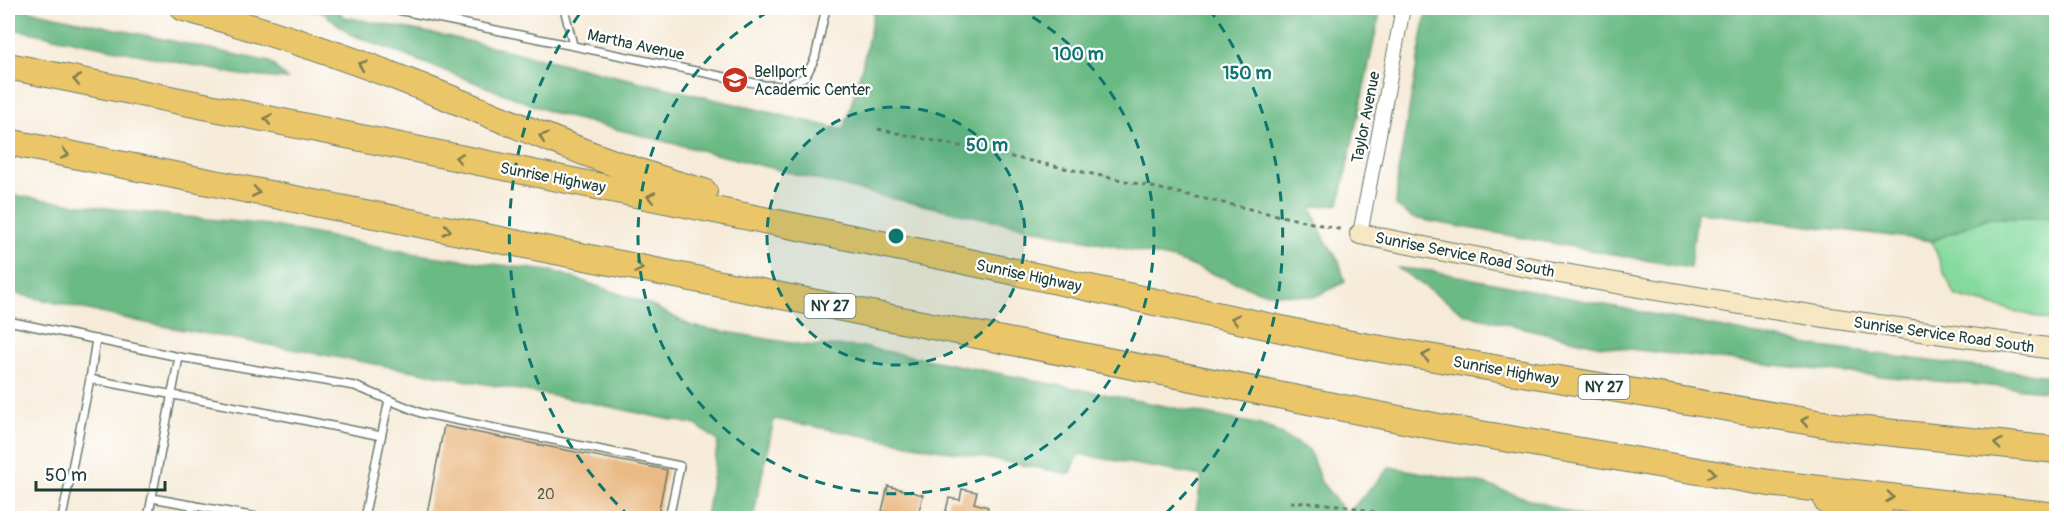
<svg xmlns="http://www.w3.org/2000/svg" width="2064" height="526" font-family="Pangolin,sans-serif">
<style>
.green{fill:#84da9d;stroke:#528c68;stroke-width:1.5}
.forest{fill:#6bba84;stroke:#457c5c;stroke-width:1.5}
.building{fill:#eaba85}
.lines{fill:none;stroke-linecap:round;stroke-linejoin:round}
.lane-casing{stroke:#6a7a6d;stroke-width:10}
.street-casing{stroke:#6a7a6d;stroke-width:16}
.secondary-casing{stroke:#6a7a6d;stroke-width:22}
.highway-casing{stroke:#6a7a6d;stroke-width:28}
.path{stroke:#6a7a6d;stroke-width:3;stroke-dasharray:4.5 4.5;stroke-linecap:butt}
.lane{stroke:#fff;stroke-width:7}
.street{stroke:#fff;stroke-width:14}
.secondary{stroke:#f7e8c3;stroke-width:20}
.highway{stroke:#ebc669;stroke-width:26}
.oneway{stroke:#7b7b4c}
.ring{fill:none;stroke:#0f766e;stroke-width:3;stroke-dasharray:10 8}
.labels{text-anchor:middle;stroke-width:4.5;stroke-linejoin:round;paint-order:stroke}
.number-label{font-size:14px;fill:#525c48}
.shield{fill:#fff;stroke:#627771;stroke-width:1.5}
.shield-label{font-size:15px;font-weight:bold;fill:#1f3d34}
.street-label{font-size:16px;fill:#1f3d34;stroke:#fff}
.poi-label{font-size:16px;fill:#1f3d34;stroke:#fff;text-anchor:start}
.centre{fill:#0f766e;stroke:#fff;stroke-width:3}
.ring-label{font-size:18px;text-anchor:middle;font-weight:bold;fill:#0f766e;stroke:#fff;stroke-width:4.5;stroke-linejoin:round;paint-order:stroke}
</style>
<rect width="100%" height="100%" fill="#fff"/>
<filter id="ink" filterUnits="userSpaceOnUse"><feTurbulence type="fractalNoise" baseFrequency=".0167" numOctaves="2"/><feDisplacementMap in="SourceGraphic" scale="12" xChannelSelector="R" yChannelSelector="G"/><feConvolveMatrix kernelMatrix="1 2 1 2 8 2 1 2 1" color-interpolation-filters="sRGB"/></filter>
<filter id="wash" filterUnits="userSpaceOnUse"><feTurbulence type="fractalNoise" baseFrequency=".008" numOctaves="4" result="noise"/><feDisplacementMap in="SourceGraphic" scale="24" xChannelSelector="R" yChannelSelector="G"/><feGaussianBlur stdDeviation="1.35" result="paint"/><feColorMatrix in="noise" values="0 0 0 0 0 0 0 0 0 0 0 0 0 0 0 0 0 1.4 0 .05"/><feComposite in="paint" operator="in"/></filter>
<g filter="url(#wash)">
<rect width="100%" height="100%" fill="#f6ebd8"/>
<path class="green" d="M1987,218h69v104l-100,-26 -12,-23 -12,-32z"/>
<g class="forest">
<path d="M8,8h10l252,54 17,17 -46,-4 -233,-47z"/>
<path d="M299,8h37l8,9 102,19 398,94 18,-63 13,-59h506l-42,196 -28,3 13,31 15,23 6,21 -31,15 -53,-5 -87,-33 -284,-61 -334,-84 -206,-80 -26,-21z"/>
<path d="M1427,8h629v210h-69l-55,23 -235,-29 -7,56 -277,-50 -17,-12 2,-34z"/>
<path d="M8,195l129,17 131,13 155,30 133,17 95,33 40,21 112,19 61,2 402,79 43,24 12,32 26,32 43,-47 94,17 99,33 120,-2 25,3h-533l7,-42 -123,-22 -9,20 -296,-55 -21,99h-47l12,-77 -22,-16 -109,-23 -441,-79 -138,-31z"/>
<path d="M1398,268l34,3 388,76 236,30v15l-208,-19 -247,-27 -136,-32z"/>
</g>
<g id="blocks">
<g class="building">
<path d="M444,426l223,44 -10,49h-231z"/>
<path d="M888,486l35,9 -6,24 -35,-8z"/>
<path d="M962,489l15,3 -3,11 14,4 -3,12h-41l5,-21 11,2z"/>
</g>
</g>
</g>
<g filter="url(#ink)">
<use href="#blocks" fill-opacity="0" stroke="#6a7a6d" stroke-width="1.5"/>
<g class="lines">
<defs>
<g id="lane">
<path d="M388,8l376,77 23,1 19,-10 9,-18 11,-50"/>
<path d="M564,8l9,37"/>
<path d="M8,321l171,36 176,29 66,27 259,53 -11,52"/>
<path d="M96,339l-6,40 183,35 108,22"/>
<path d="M152,498l111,20"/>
<path d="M62,518l28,-139"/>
<path d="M148,518l31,-161"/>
<path d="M190,518l3,-13"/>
<path d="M364,518l25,-118"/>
</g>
<path id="street" d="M1360,234l43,-226"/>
<path id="secondary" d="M1360,234c230,48 463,86 696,115"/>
<g id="highway">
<path d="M184,8c76,21 152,45 225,74 98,38 193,82 295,110"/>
<path d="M8,66l947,193 391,84 501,85 209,22"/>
<path d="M8,142l1431,285 330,56 287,33"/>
<path d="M1827,501l54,17"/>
</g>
</defs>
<use href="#lane" class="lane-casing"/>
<use href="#street" class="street-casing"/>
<use href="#secondary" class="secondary-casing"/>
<use href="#highway" class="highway-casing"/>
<g class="path">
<path d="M878,129l243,51 222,50"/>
<path d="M1290,502l51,3 62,13"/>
</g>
<use href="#lane" class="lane"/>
<use href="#street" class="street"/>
<use href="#secondary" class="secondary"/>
<use href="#highway" class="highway"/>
</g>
<defs><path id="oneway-chevron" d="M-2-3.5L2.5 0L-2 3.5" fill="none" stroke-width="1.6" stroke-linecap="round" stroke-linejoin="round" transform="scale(1.5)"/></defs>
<g class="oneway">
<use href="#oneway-chevron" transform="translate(362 65) rotate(-160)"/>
<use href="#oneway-chevron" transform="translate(77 80) rotate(-169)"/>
<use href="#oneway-chevron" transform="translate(268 119) rotate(-169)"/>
<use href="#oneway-chevron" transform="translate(543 137) rotate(-158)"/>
<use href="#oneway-chevron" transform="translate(65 154) rotate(11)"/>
<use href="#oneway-chevron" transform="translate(459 158) rotate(-169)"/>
<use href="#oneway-chevron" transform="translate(256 192) rotate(11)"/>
<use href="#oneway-chevron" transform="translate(651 197) rotate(-169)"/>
<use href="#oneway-chevron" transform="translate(447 230) rotate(11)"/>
<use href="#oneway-chevron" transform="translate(639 268) rotate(11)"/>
<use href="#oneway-chevron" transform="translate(1235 319) rotate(-168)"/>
<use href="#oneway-chevron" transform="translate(1426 356) rotate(-170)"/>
<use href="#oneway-chevron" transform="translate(1805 421) rotate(-170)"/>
<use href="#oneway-chevron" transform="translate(1998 444) rotate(-174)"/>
<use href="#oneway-chevron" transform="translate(1712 473) rotate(9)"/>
<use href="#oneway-chevron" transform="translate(1890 497) rotate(7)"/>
</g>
</g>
<circle cx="896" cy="236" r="129" fill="#0f766e" fill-opacity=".12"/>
<g class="ring">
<circle cx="896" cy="236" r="129"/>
<path d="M1017 8A258 258 0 1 1 775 8"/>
<path d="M630 517A387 387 0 0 1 583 9M1209 9A387 387 0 0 1 1162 517"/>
</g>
<defs>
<symbol id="school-disc" viewBox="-11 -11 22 22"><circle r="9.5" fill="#c8321e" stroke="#fff"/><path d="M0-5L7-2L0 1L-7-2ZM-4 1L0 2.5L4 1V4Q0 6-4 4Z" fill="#fff"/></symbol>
</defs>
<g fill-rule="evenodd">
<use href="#school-disc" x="720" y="65" width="30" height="30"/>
</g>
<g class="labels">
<g class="number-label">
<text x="546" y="499">20</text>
</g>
<g class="shield">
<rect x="804.5" y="294" width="51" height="24" rx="4.5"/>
<rect x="1578.5" y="375" width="51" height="24" rx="4.5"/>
</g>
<g class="shield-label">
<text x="830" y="311">NY 27</text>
<text x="1604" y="392">NY 27</text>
</g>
<g class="street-label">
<text transform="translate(636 44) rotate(12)" y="6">Martha Avenue</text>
<text transform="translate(1365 117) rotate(-79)" y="6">Taylor Avenue</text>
<text transform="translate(553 177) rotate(11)" y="6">Sunrise Highway</text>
<text transform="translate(1465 254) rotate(11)" y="6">Sunrise Service Road South</text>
<text transform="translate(1029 275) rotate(12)" y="6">Sunrise Highway</text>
<text transform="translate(1944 334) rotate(8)" y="6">Sunrise Service Road South</text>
<text transform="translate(1506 370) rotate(10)" y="6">Sunrise Highway</text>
</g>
<g class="poi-label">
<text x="754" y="77">Bellport<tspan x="754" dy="18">Academic Center</tspan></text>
</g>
</g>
<circle cx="896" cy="236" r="9" class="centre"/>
<g class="ring-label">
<text x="1078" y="60">100 m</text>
<text x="1247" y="79">150 m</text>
<text x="987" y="151">50 m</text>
</g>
<rect width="2064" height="526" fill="none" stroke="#fff" stroke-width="30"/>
<path d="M36 481v9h129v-9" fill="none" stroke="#1f3d34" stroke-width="3"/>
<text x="45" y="481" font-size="18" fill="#1f3d34" stroke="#ffffff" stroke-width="4.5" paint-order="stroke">50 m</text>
</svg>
